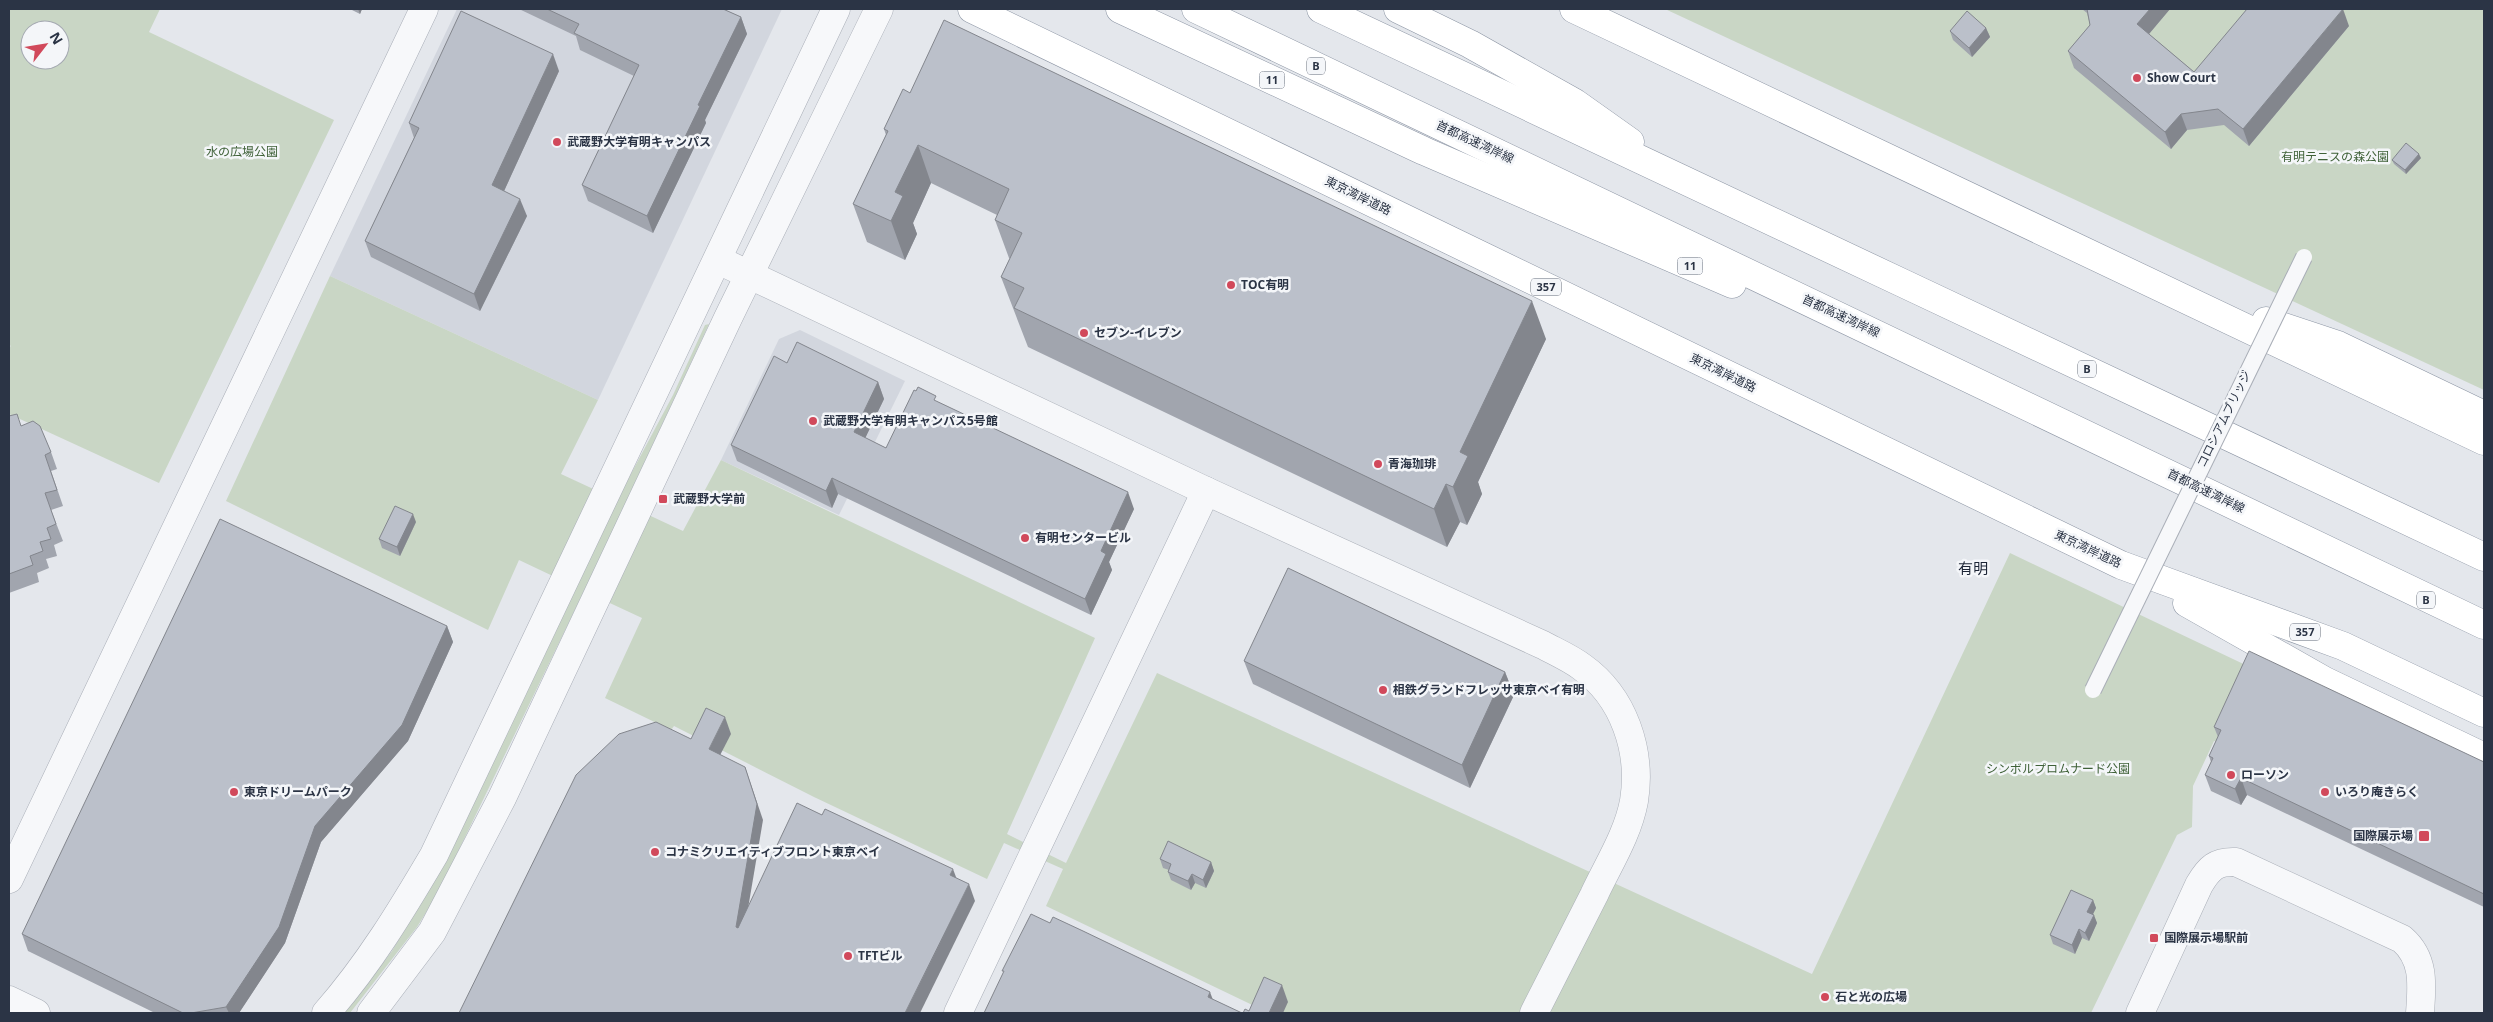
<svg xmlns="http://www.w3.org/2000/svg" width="2493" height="1022" font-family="'Open Sans','Noto Sans JP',sans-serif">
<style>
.built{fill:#d2d6de}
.green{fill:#c9d6c5;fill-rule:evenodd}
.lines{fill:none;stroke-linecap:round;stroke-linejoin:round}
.tertiary-casing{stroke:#a9aeb7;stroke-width:29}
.trunk-casing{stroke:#8b94a3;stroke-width:29}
.motorway-casing{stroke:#8b94a3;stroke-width:29}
.tertiary{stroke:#f7f8fa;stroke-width:28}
.trunk{stroke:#fff;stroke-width:28}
.motorway{stroke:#fff;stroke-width:28}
.pedestrian-bridge-casing{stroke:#a9aeb7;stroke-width:18;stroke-linecap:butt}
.pedestrian-bridge{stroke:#f7f8fa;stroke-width:16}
.wall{fill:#a1a5ae}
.shaded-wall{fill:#83868d}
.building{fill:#bbc0ca;stroke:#83868d}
.poi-dot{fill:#d1495b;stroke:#f4f6f9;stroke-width:2}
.labels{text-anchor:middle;stroke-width:5;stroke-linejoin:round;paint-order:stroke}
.shield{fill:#f4f6f9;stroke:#676e7b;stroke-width:1}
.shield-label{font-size:11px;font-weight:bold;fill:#2b3445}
.poi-label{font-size:12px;font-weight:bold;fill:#2b3445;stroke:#f4f6f9;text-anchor:start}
.street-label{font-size:12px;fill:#2b3445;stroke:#f4f6f9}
.park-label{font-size:12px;fill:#3f6138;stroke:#f4f6f9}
.quarter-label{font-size:15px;fill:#1d2536;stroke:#f4f6f9}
</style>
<rect width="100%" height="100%" fill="#e4e7ec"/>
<g class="built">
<path d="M457,9h325l-184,391 -268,-124z"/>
<path d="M800,330l105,51 -66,134 -118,-55 58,-121z"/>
</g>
<g class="green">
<path d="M9,9h151l-11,23 185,88 -175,363 -150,-69v-64l2,-5 -2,2zM30,30h30v30h-30z"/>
<path d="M1665,9h819v381z"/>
<path d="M330,276l268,124 -37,74 56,26 56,-105 32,-70 4,-1 -84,180 58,27 38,-71 374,178 -88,196 59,29 91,-190 655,301 198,-421 244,116 -34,74 -6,-2 -21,45 -1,41 -15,8 -86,178h-822l-223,-107 17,-37 -59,-26 -17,36 -173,-82 -140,-71 -3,4 -66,-32 37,-80 -58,-27 -146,302 -21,34 -67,86h-6l48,-62 48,-82 136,-282 -57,-27 -31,70 -262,-129z"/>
</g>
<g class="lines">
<defs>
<g id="tertiary">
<path d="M718,260l488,231 337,154c13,7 27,13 39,22 42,30 60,84 52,134 -6,33 -26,64 -40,94 -20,39 -40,79 -60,118"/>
<path d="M9,879l415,-870"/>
<path d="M9,1000l27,13"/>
<path d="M326,1013c43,-49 75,-102 108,-158l402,-846"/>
<path d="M371,1013l61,-81 70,-134 226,-480 151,-309"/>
<path d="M958,1013l248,-522"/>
<path d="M2140,1013l59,-128c10,-17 17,-24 37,-23l166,77c23,20 20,46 18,74"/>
</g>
<g id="trunk">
<path d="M972,9l1149,556 222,81 141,67"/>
<path d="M1574,9l910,432"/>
<path d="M2266,321l72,24 146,70"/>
<path d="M2187,603l138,78 159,76"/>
</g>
<g id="motorway">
<path d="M1120,9l304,142 308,133"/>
<path d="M1196,9l1288,616"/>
<path d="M1321,9c387,184 776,364 1163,548"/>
<path d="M1398,9l72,35 105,59 55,39"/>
</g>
</defs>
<use href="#tertiary" class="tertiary-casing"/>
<use href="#trunk" class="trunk-casing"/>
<use href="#motorway" class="motorway-casing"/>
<use href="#tertiary" class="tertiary"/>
<use href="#trunk" class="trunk"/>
<use href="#motorway" class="motorway"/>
<defs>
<path id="pedestrian-bridge" d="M2093,690l211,-433"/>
</defs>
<use href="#pedestrian-bridge" class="pedestrian-bridge-casing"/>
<use href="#pedestrian-bridge" class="pedestrian-bridge"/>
</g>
<g class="wall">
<path d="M350,9h12l-2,5z"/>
<path d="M519,9h204l18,8 6,17 -42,86 1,3 -53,110 -65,-32 -6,-16 52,-109 -54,-26 -4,-14z"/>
<path d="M2082,9h88l-21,25 45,38 155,-46 -100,120 -25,-21 -37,5 -16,19 -97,-81 -6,-17 22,-26 -3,-12z"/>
<path d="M1986,28l4,9 -18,20 -19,-17 -3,-9z"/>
<path d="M559,71l-55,120 23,25 -47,95 -109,-54 -6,-16 49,-103 -5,-15z"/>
<path d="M910,93l636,246 -68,143 4,12 -15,31 -7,-3 -13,25 -419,-200 -27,-70 9,-19h-1l-14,-38 2,-5 -66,-32 -18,40 4,11 -12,26 -38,-18 -14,-38 33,-69 -2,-6z"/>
<path d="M2421,158l-15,16 -12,-10 -2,-4z"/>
<path d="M787,363l91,19 6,17 -19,39 21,10 52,-46 196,107 -25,53 3,8 -21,45 -253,-121 -6,14 -95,-47 -6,-16z"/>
<path d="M9,416l42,36 6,17 -6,2 12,35 -12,4 12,31 -9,4 3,11 -11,3 3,9 -12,5 2,9 -30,11z"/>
<path d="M416,522l-16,34 -18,-8 -3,-9z"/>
<path d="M447,626l6,16 -45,99 -87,101 -36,101 -46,70h-84l-127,-62 -6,-17z"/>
<path d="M1244,661l261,11 9,23 -44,93 -217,-104z"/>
<path d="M2214,727l270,35v145l-237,-112 -6,10 -30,-14 -6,-16 6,-13 -2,-6 9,-19z"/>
<path d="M1160,859l51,3 3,9 -8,17 -11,-5 -4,7 -20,-10 -3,-8 1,-2 -6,-2z"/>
<path d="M2093,900l3,8 -3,6 4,9 -8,18 -7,-3 -7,16 -22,-10 -3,-9z"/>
</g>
<g class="shaded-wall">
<path d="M358,9h4l-2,5z"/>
<path d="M2150,9h20l-27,32 -6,-17z"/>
<path d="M2343,9l6,17 -100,120 -6,-17z"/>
<path d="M741,17l6,17 -42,86 1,3 -53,110 -6,-17 51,-111z"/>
<path d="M1986,28l4,9 -18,20 -3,-9z"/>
<path d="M553,54l6,17 -60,131 -7,-17z"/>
<path d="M2181,114l6,16 -16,19 -6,-17z"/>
<path d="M918,145l13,38 -18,40 4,11 -12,26 -14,-39 4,-29z"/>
<path d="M2419,154l2,4 -15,16 -1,-4z"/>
<path d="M520,199l7,17 -47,95 -6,-17z"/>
<path d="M1532,301l14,38 -68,143 4,12 -15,31 -14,-38 7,-35z"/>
<path d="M878,382l6,17 -24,50 -6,-17z"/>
<path d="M832,478l6,16 -6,14 -6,-17z"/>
<path d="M1446,484l14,38 -13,25 -13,-38z"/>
<path d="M1128,492l6,17 -25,53 3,8 -21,45 -6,-16 16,-48z"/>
<path d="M413,514l3,8 -16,34 -3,-9z"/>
<path d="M447,626l6,16 -45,99 -87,101 -36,101 -46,70h-10l-3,-6 89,-181z"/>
<path d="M1505,672l9,23 -44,93 -8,-23z"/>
<path d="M725,717l6,17 -16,31 -6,-16z"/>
<path d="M745,767l18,53 -21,124 -6,-17z"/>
<path d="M2241,778l6,17 -6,10 -6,-16z"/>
<path d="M1211,862l3,9 -8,17 -3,-8z"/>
<path d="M953,869l6,16 -9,-10z"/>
<path d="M1192,874l3,9 -4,7 -3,-9z"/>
<path d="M969,884l6,17 -55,112h-15z"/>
<path d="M2093,900l3,8 -6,12 -3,-8z"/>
<path d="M2094,915l3,8 -8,18 -4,-8z"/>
<path d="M2079,929l3,9 -7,16 -3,-9z"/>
<path d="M1282,985l6,17 -5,11h-14z"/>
<path d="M1210,992l6,16 -8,-11z"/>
</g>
<g class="building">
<path d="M547,9h176l18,8 -43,88 2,1 -53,110 -65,-31 57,-120 -65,-32 5,-9z"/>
<path d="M2087,9h63l-13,15 57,48 53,-63h96l-100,120 -25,-20 -37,5 -16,18 -97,-81 22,-26z"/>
<path d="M461,11l92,43 -61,131 28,14 -46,95 -109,-53 54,-113 -10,-5z"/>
<path d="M1967,11l19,17 -17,20 -19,-17z"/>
<path d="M944,20l588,281 -72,151 8,4 -15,31 -7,-3 -12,25 -420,-201 10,-20 -23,-11 21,-44 -27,-13 14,-31 -91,-44 -23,47 8,4 -12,25 -38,-17 35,-73 -4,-2 19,-40 7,4z"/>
<path d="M2406,143l13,11 -14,16 -13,-10z"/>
<path d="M797,342l81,40 -24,50 32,16 28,-58 2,1 2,-4 18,9 -2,4 194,92 -27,59 5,3 -21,45 -253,-121 -6,13 -95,-46 43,-89 13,7z"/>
<path d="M17,414l4,12 12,-5 7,5 11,26 -6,3 12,35 -12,3 11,31 -9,4 4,11 -11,3 3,9 -13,5 3,9 -24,9v-158z"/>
<path d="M395,506l18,8 -16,33 -18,-8z"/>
<path d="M220,519l227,107 -45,99 -87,101 -36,101 -53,80 -35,6h-8l-161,-79z"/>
<path d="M1288,568l217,104 -43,93 -218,-104z"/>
<path d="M2249,651l235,111v132l-243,-116 -6,11 -30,-14 8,-17 -4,-2 12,-26 -7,-3z"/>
<path d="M706,708l19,9 -16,32 36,18 12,37 -21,123 2,1 59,-125 25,12 3,-6 128,60 -3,6 19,9 -64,129h-446l117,-238 43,-41 37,-12 35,17z"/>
<path d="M1168,841l43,21 -8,18 -11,-6 -4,7 -20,-9 3,-8 -11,-5z"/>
<path d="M2071,890l22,10 -6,12 7,3 -9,18 -6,-4 -7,16 -22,-10z"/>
<path d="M1031,914l19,9 3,-6 30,14 127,61 -2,5 34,16h-258l20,-42h-2z"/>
<path d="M1264,977l18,8 -13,28h-26l2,-4 4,2z"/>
</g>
<g class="poi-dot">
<circle cx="2137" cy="78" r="5"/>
<circle cx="557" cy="142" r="5"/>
<circle cx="1231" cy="285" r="5"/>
<circle cx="1084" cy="333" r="5"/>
<circle cx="813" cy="421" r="5"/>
<circle cx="1378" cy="464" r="5"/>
<rect x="658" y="494" width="10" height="10" rx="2.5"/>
<circle cx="1025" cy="538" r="5"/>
<circle cx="1383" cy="690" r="5"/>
<circle cx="2231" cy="775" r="5"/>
<circle cx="234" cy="792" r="5"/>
<circle cx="2325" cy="792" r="5"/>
<rect x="2418" y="830" width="12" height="12" rx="2.5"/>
<circle cx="655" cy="852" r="5"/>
<rect x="2149" y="933" width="10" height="10" rx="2.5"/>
<circle cx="848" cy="956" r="5"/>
<circle cx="1825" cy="997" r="5"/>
</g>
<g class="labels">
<g class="shield">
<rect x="1307" y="57.5" width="18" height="17" rx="4"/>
<rect x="1259.5" y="71.5" width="25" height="17" rx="4"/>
<rect x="1677.5" y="257.5" width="25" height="17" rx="4"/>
<rect x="1531" y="278.5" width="30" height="17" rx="4"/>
<rect x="2078" y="360.5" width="18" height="17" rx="4"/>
<rect x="2417" y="591.5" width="18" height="17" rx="4"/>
<rect x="2290" y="623.5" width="30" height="17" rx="4"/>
</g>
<g class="shield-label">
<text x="1316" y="70">B</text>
<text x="1272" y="84">11</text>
<text x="1690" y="270">11</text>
<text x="1546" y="291">357</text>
<text x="2087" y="373">B</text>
<text x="2426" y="604">B</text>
<text x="2305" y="636">357</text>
</g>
<g class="poi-label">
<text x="2147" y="82">Show Court</text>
<text x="567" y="146">武蔵野大学有明キャンパス</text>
<text x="1241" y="289">TOC有明</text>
<text x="1094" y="337">セブン-イレブン</text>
<text x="823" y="425">武蔵野大学有明キャンパス5号館</text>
<text x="1388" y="468">青海珈琲</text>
<text x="673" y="503">武蔵野大学前</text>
<text x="1035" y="542">有明センタービル</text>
<text x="1393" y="694">相鉄グランドフレッサ東京ベイ有明</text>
<text x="2241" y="779">ローソン</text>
<text x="244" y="796">東京ドリームパーク</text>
<text x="2335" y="796">いろり庵きらく</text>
<text x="2413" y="840" text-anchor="end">国際展示場</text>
<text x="665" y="856">コナミクリエイティブフロント東京ベイ</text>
<text x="2164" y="942">国際展示場駅前</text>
<text x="858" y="960">TFTビル</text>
<text x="1835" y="1001">石と光の広場</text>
</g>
<g class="street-label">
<text transform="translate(1475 142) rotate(25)" y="4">首都高速湾岸線</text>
<text transform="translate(1358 196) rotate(26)" y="4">東京湾岸道路</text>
<text transform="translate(1841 316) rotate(25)" y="4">首都高速湾岸線</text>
<text transform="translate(1723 373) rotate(26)" y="4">東京湾岸道路</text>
<text transform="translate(2224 419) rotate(-64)" y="4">コロシアムブリッジ</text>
<text transform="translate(2206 491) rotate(26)" y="4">首都高速湾岸線</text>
<text transform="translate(2088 549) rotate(25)" y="4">東京湾岸道路</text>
</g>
<g class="park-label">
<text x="242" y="156">水の広場公園</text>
<text x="2335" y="161">有明テニスの森公園</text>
<text x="2058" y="773">シンボルプロムナード公園</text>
</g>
<g class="quarter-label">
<text x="1973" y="574">有明</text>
</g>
</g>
<rect width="2493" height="1022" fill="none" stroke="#2b3445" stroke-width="20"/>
<g transform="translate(45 45) rotate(59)"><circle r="24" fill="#f4f6f9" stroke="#a4a8b1"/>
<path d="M0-4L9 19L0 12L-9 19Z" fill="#d1495b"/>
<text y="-8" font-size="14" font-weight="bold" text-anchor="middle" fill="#2b3445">N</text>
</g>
</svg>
